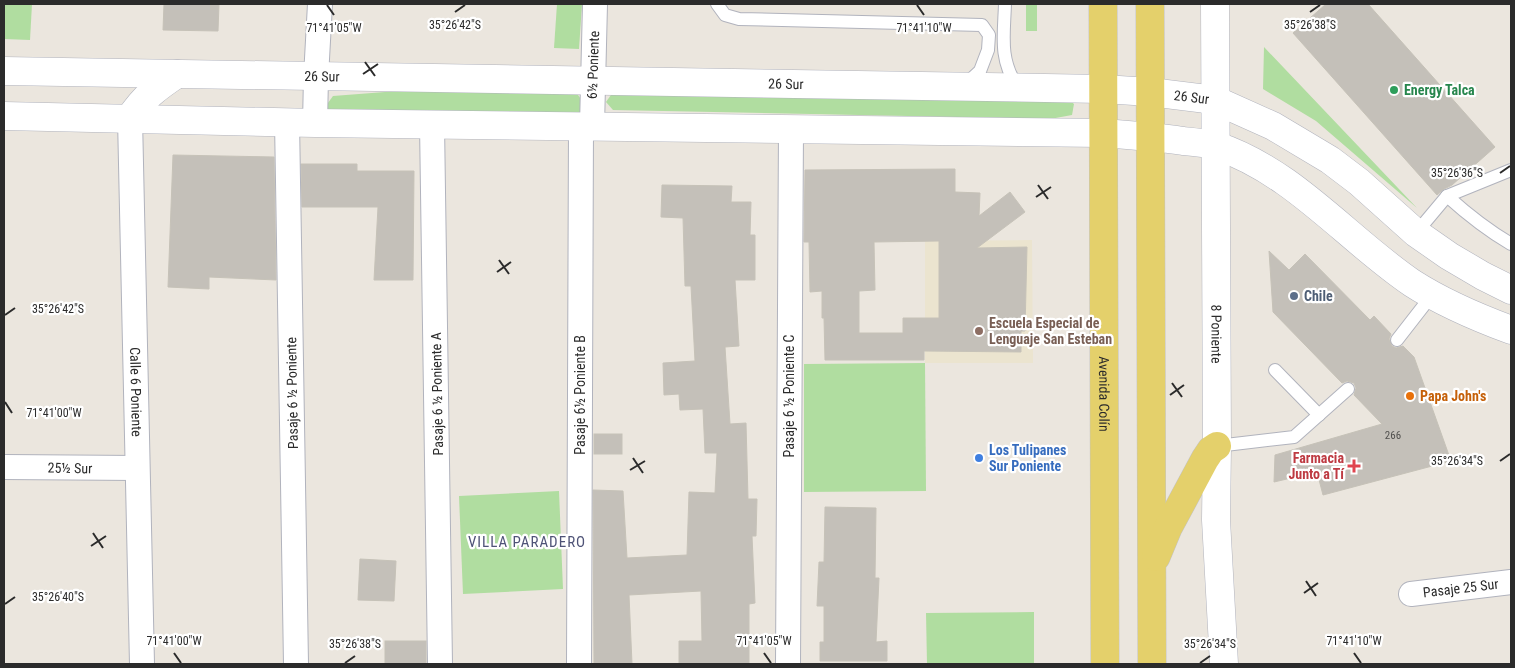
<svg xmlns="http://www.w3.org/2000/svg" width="1515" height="668" font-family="'Roboto Condensed',sans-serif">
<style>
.education{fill:#ebe4cf}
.green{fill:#b0dda0}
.building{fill:#c4c0b9;stroke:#c6c2b8;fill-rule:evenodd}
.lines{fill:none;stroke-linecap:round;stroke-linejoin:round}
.service-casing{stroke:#b1b3bd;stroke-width:14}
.minor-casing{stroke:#b1b3bd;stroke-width:26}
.tertiary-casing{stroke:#b1b3bd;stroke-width:29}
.primary-casing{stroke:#c4c4c4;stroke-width:29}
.service{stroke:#fff;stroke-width:12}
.minor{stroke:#fff;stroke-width:24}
.tertiary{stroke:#fff;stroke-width:28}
.primary{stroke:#e4d06b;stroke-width:28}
.ticks{fill:none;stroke:#2b2b2b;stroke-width:2}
.leisure-dot{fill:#2e9e5b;stroke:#fff;stroke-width:2}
.service-dot{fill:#5c6f8a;stroke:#fff;stroke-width:2}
.education-dot{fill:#8d6e63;stroke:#fff;stroke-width:2}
.food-dot{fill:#e8710a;stroke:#fff;stroke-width:2}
.shop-dot{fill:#3f7fe0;stroke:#fff;stroke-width:2}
.health-dot{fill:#e0444e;stroke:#fff;stroke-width:2}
.labels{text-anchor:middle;stroke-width:4.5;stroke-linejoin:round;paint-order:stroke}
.number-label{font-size:11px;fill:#51504e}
.street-label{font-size:14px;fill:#2b2b2b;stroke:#fff}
.leisure-label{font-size:14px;font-weight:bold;fill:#27864d;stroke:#fff;text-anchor:start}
.service-label{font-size:14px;font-weight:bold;fill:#4e5e75;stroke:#fff;text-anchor:start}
.education-label{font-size:14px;font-weight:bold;fill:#785e54;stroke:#fff;text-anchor:start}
.food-label{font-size:14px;font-weight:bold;fill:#c56008;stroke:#fff;text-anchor:start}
.shop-label{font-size:14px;font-weight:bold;fill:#366cbe;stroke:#fff;text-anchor:start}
.health-label{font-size:14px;font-weight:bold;fill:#be3a42;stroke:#fff;text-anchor:end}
.neighbourhood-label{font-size:15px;letter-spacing:1px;fill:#4f5377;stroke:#fff}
.ticks-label{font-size:12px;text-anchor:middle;fill:#2b2b2b;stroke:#fff;stroke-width:4.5;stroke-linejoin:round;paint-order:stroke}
</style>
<rect width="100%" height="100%" fill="#ebe6de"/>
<path class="education" d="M1032,240l1,123h-108v-122z"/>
<g class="green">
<path d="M4,4h28l-2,36 -26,-1z"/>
<path d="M557,4h25l-3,45 -25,-1z"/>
<rect x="1026" y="4" width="11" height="27"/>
<path d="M1264,47l153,161 -101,-87 -53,-32z"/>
<path d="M424,89l152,3 9,13 -8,12 -243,-2 -9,-8 8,-11z"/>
<path d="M613,92l455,7 6,5 -2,11 -22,4 -437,-9 -7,-8z"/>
<path d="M925,363l1,128 -122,1v-128z"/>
<path d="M559,491l4,98 -100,5 -4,-98z"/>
<path d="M1034,612v52h-107l-1,-51z"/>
</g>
<g class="building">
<path d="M164,4h55l-1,27 -55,-1z"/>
<path d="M1326,4h42l127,143 -43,38 -8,4 -7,6 -144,-162z"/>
<path d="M173,155l101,2 2,123 -67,-3v12l-41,-2z"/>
<path d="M301,164h56v7h57l-1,109h-39l4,-73h-76z"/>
<path d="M955,169v23l25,1 -1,23 31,-24 15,20 -48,36 50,-1 -2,84h-4v21l-97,-1v9h-99l-1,-42h-2v-27l-12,1 -1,-50h-5l1,-72zM939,241v77h-36v15h-44v-42l16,-1 -1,-48z"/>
<path d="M662,185l70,1 -1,16h20l-1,33h5v45h-20l4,66 -14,1 5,77 16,-1 2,76h9l-1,37h-4l3,67 -6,1v60h-70v-23h23l-1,-50 -72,4 3,69h-38l-1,-174 30,1 4,67 60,-3 2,-63 26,1 2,-40h-12l-2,-44 -23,1 -1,-16 -15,1 -1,-32 32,-2 -4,-75h-6l-2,-68 -22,-1z"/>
<path d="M1269,251l20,19 16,-16 65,66 4,-4 17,18 -2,5 3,7 4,2 7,-2 11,11 37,104 -128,34 -6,-23 -43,10 1,-27 107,-31 -28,-29 2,-7 -2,-5 -7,-2 -5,2 -69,-71z"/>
<rect x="594" y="434" width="28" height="20"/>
<path d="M825,507l51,1 -1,70h4l-3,64 11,-1v20h-67v-19h4v-36h-7l2,-44h5z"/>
<path d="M360,559l36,2 -2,40 -36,-1z"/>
<rect x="385" y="641" width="41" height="23"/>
</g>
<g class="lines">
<defs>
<g id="service">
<path d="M717,4l8,11 14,4 243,6 7,10 -1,15 -8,21 -14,13"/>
<path d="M1005,4c-1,31 -6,55 12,82"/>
<path d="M1447,196c20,18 40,34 64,48"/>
<path d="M1416,233l31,-37 64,-26"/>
<path d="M1397,340l35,-45"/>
<path d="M1275,370l44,45"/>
<path d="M1217,446l77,-9 54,-48"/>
</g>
<g id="minor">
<path id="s1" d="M130,118l12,546"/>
<path d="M287,121l9,543"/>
<path d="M315,123l1,-46 4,-73"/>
<path d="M432,124l8,540"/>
<path d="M592,126l3,-122"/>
<path d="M4,467l133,1"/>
<path id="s2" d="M1411,594l100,-12"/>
<path d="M579,664l2,-538"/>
<path d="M788,664l3,-535"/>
</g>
<g id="tertiary">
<path id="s3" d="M1215,4l2,442 -1,74 8,144"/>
<path id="s4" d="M4,71l1099,18 47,3 65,8 58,26 57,34 29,22 57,51 33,23 34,20 28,14"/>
<path d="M4,116l311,7 788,10c27,2 53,4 80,8 11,1 23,2 34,5 77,26 129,92 195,137 31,20 64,34 99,47"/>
<path d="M130,118c14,-21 26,-30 47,-44"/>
</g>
<g id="primary">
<path id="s5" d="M1103,4l2,660"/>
<path d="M1150,4l2,660"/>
<path d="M1156,557l12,-29 37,-69 6,-9 6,-4"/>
</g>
</defs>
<use href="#service" class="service-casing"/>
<use href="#minor" class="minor-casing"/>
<use href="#tertiary" class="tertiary-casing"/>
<use href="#primary" class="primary-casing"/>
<use href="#service" class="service"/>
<use href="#minor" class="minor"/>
<use href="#tertiary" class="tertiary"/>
<use href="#primary" class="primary"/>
</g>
<path class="ticks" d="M327,5l7,10M917,5l7,10M455,12l10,-7M1310,12l10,-7M365,62l10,14M363,74l15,-10M1500,173l10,-7M1038,185l10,14M1036,197l15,-10M499,260l10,14M497,272l14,-10M5,315l10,-7M1172,383l10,14M1170,395l14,-10M5,402l7,11M633,458l10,15M1500,461l10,-7M630,470l15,-9M93,533l10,15M91,546l15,-10M1306,581l10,15M1304,593l14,-10M5,604l10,-7M174,653l7,10M764,653l7,10M1354,653l7,10M345,663l10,-7M1200,663l10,-7"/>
<circle class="leisure-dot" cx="1394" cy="90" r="5"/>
<circle class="service-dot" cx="1294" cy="296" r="5"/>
<circle class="education-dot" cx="979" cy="331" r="5"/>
<circle class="food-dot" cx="1410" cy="396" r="5"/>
<circle class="shop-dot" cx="979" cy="458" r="5"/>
<path class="health-dot" d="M1351.5 458.5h5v5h5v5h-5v5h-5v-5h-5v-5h5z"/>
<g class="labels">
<g class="number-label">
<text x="1393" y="439">266</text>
</g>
<g class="street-label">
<text transform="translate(593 65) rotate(-88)" y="5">6½ Poniente</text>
<text dy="5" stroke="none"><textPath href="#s4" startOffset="318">26 Sur</textPath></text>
<text dy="5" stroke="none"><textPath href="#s4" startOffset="782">26 Sur</textPath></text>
<text dy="5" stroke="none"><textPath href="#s4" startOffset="1188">26 Sur</textPath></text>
<text dy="5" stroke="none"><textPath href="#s3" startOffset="330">8 Poniente</textPath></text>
<text dy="5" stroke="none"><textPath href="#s1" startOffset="274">Calle 6 Poniente</textPath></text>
<text transform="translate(292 393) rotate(-91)" y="5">Pasaje 6 ½ Poniente</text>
<text transform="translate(437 394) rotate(-91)" y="5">Pasaje 6 ½ Poniente A</text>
<text dy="5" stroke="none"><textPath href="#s5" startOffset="390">Avenida Colín</textPath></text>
<text transform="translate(580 395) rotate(-90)" y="5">Pasaje 6½ Poniente B</text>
<text transform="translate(789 396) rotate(-90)" y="5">Pasaje 6 ½ Poniente C</text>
<text transform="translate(70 468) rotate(1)" y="5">25½ Sur</text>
<text dy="5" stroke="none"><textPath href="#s2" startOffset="50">Pasaje 25 Sur</textPath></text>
</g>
<g class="leisure-label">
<text x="1404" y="95">Energy Talca</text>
</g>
<g class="service-label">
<text x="1304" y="301">Chile</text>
</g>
<g class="education-label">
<text x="989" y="328">Escuela Especial de<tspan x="989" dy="16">Lenguaje San Esteban</tspan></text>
</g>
<g class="food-label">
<text x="1420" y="401">Papa John's</text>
</g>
<g class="shop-label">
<text x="989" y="455">Los Tulipanes<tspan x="989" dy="16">Sur Poniente</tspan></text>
</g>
<g class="health-label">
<text x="1344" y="463">Farmacia<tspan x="1344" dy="16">Junto a Tí</tspan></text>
</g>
<g class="neighbourhood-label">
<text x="527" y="547">VILLA PARADERO</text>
</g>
</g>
<g class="ticks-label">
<text x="455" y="29">35°26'42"S</text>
<text x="1310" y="29">35°26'38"S</text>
<text x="334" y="32">71°41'05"W</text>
<text x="924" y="32">71°41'10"W</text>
<text x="1457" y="177">35°26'36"S</text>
<text x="58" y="313">35°26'42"S</text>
<text x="54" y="417">71°41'00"W</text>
<text x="1457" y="465">35°26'34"S</text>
<text x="58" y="601">35°26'40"S</text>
<text x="174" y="645">71°41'00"W</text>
<text x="764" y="645">71°41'05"W</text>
<text x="1354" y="645">71°41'10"W</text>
<text x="355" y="648">35°26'38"S</text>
<text x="1210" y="648">35°26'34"S</text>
</g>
<rect width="1515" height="668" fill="none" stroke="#2b2b2b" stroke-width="10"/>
</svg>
